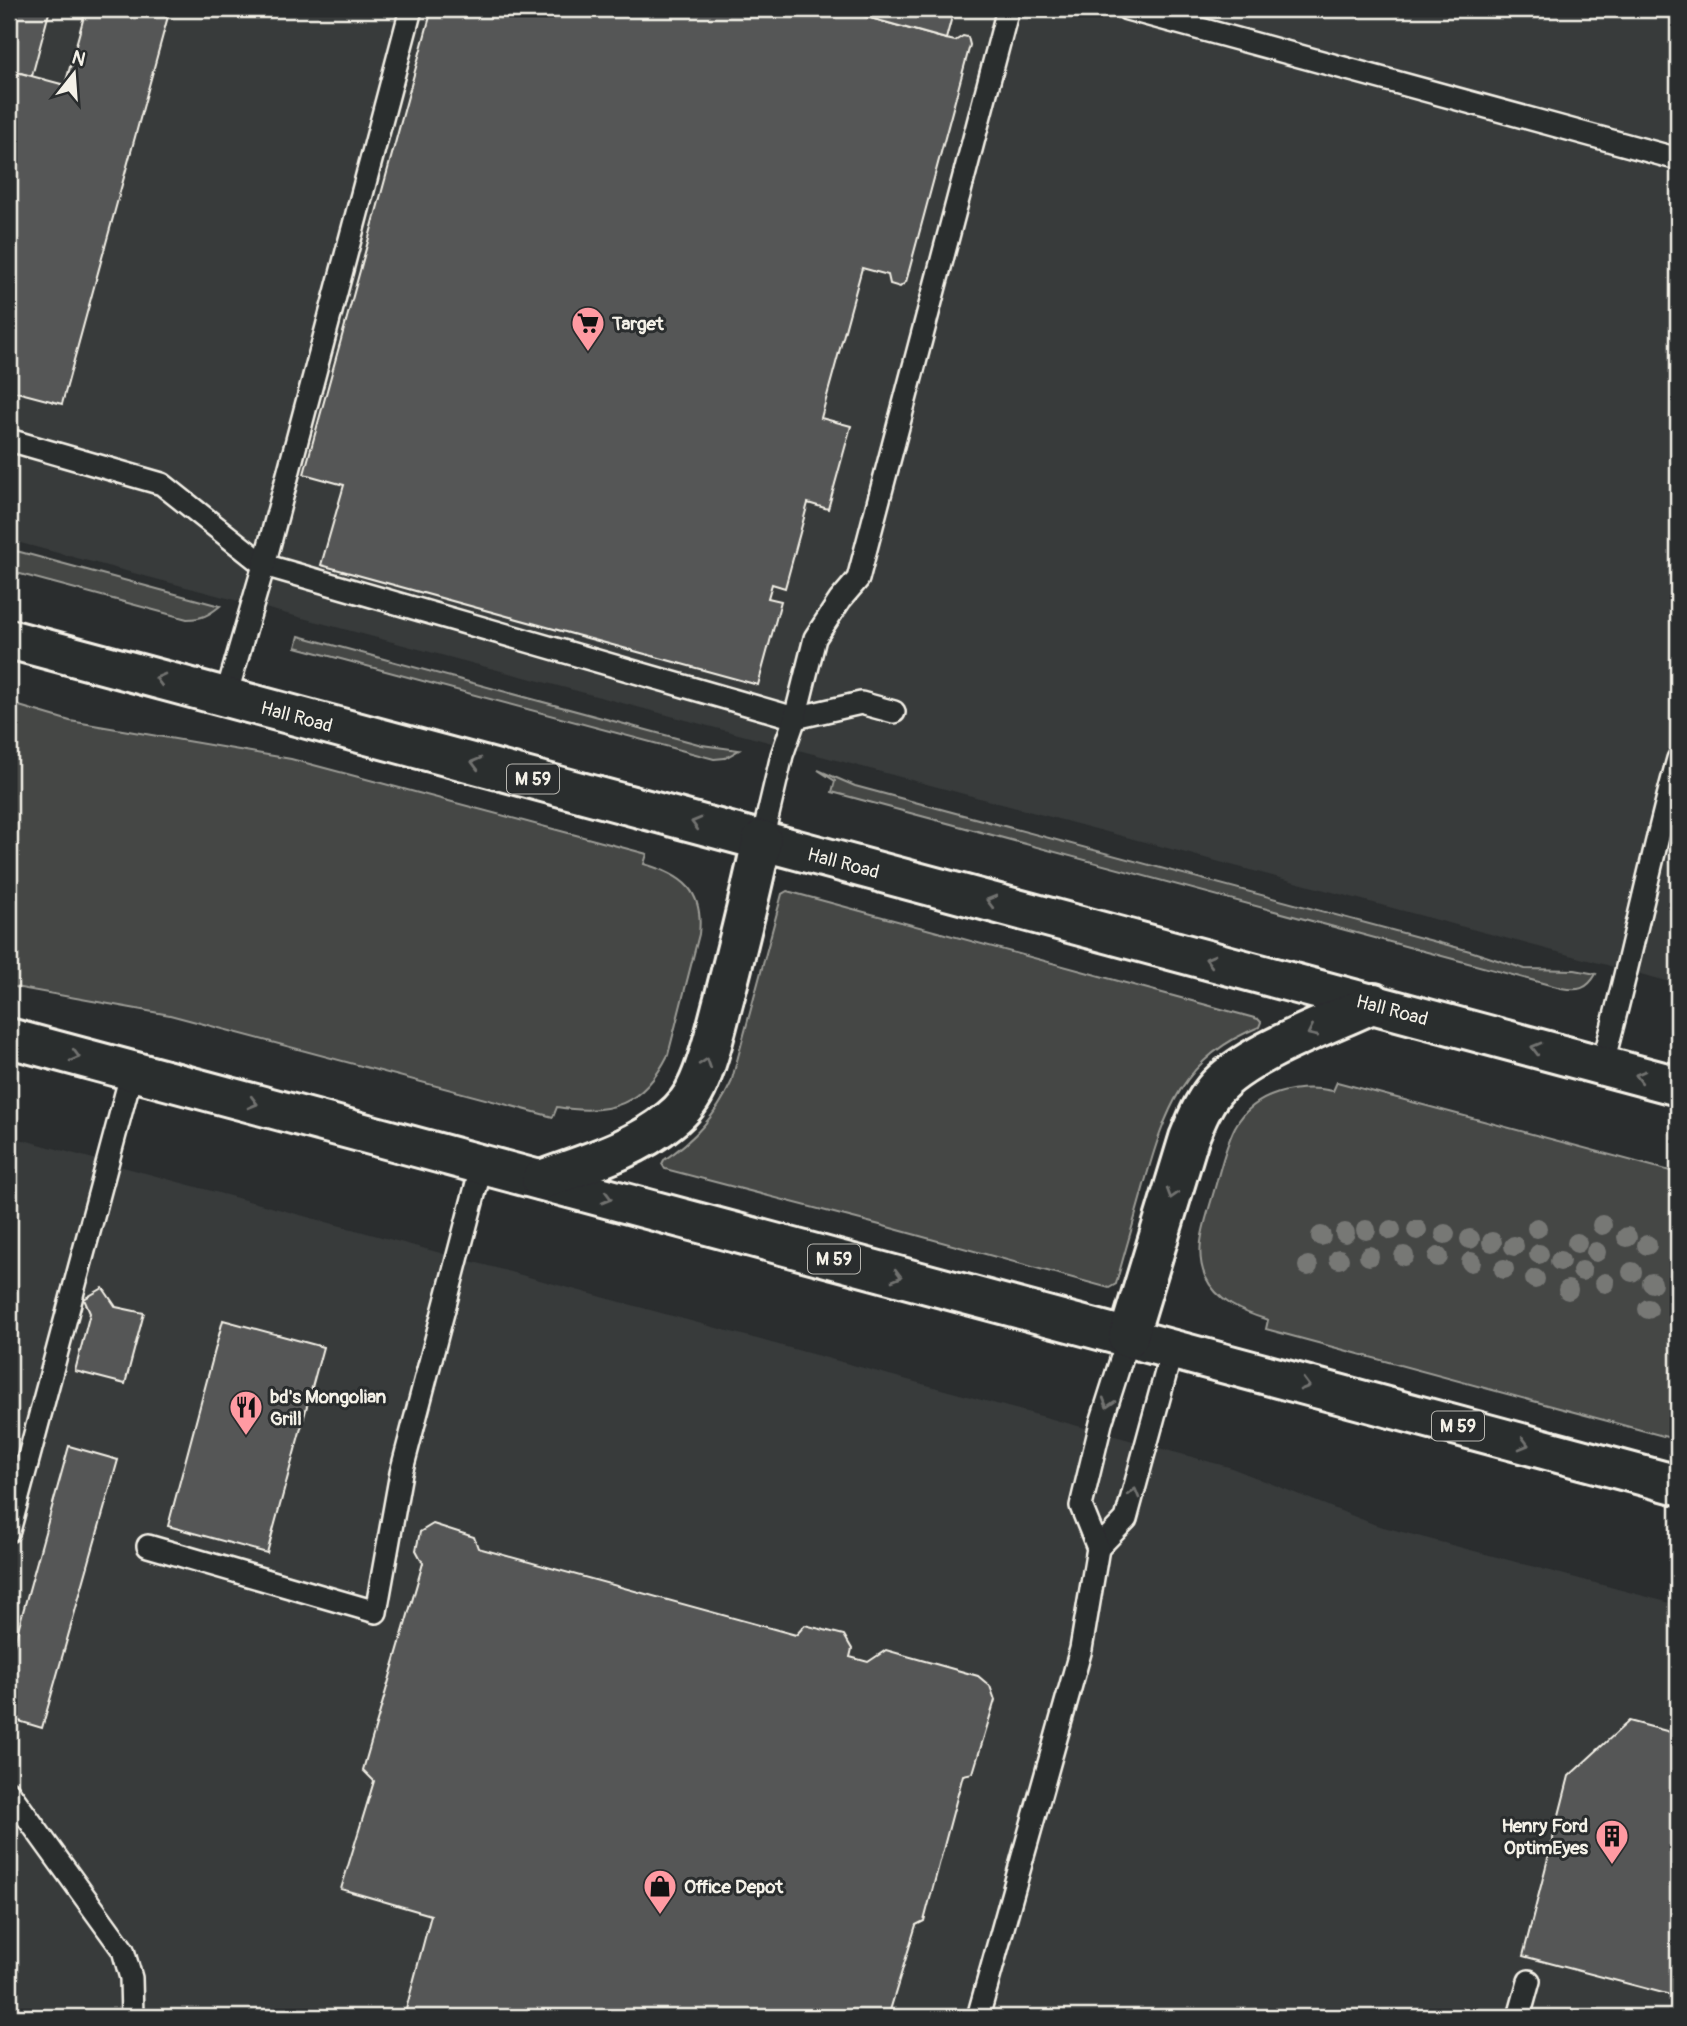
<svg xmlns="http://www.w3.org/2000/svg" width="1687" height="2026" font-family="Pangolin,sans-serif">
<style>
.built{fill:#373a3a}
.green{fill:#444645;stroke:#9c9c96;stroke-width:2}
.building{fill:#555756;stroke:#f4f1e8;stroke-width:2}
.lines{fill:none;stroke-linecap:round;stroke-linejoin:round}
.service-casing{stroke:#f4f1e8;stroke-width:26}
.trunk-casing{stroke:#f4f1e8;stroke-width:44}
.service{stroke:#2a2d2e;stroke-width:21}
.trunk{stroke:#2a2d2e;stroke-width:38}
.tree{fill:#777875}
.oneway{stroke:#71726f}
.labels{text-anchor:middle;stroke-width:6;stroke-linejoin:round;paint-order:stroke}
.shield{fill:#2a2d2e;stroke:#b7b6b0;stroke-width:2}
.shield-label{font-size:18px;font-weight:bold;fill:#f4f1e8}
.poi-label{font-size:19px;font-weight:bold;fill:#f4f1e8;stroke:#2a2d2e;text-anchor:start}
.street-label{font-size:19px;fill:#f4f1e8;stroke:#2a2d2e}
</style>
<rect width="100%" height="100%" fill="#2a2d2e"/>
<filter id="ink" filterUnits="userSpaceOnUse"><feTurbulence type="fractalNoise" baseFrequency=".0143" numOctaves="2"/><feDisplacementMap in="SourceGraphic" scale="14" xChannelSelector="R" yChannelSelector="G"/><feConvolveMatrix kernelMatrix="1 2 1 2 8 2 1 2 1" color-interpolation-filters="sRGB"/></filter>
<g filter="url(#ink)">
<g class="built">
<path d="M9,9h1669v975l-1669,-444z"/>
<path d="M9,1136l1220,331 147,58 302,80v412h-1669z"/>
</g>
<g class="green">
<path d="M9,549l211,57c-11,9 -18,13 -33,13l-178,-48z"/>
<path d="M299,636l403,109 37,5 -14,8 -11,1 -418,-112z"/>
<path d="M9,703l61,18 221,38 356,95 -3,10c39,11 60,27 55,70l-31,121c-25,50 -58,61 -111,52l-4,10 -383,-102 -161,-29z"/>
<path d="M818,770l37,16 615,165 55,18 50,1 21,4c-9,16 -18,17 -35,14l-729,-196 3,-11z"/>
<path d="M787,891l471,128 3,3 -2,5c-77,30 -94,85 -115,158 -9,33 -19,66 -28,99l-7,4 -229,-63 -215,-56 -3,-5 2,-4c30,-20 52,-44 67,-77l51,-189z"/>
<path d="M1337,1082l341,91v267l-412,-111 2,-9c-26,-8 -51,-18 -63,-44 -11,-26 0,-53 7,-78 7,-23 12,-49 23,-71 19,-35 63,-43 98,-36z"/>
</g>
<g class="building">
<path d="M9,9h41l-18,67 -23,-6z"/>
<path d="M86,9h84l-108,395 -53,-14v-320l56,15z"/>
<path d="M432,9h406l108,30 9,2 8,-5 5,1 2,8 -64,237 -6,5 -10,-3 -2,-9 -26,-7 -41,150 30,8 -23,83 -20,-6 -23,85 -13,-4 -4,14 13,3 -23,84 -437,-120 23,-80 -40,-11z"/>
<path d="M838,9h116l-8,30z"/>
<path d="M103,1288l13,19 28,6 -19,71 -50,-13 15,-58 -6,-14z"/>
<path d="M223,1320l100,27 -56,206 -99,-27z"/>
<path d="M69,1446l49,14 -76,268 -33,-10v-56z"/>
<path d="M433,1524l41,13 4,11 318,87 9,-10 39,10 8,14 -2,8 18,5 18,-12 92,26 12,10 5,14 -22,73 -10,2 -39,146 -8,4 -28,92h-484l27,-102 -90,-26 33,-108 -11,-11 60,-207 -7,-13 4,-18z"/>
<path d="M1629,1721l49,13v263l-155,-41 46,-180z"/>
</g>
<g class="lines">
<defs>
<g id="service">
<path d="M1127,9l551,150"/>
<path d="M9,440l153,44 102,81 531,153 66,-15 33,9"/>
<path d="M226,696l38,-131 147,-556"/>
<path d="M762,840l20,-85 13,-37 20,-80 25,-38 18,-21 150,-570"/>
<path d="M1602,1066c28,-102 48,-206 76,-307"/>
<path d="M9,1531l123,-460"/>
<path d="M148,1546l228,66 25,-139 81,-309"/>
<path d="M1098,1548l28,-29 46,-169"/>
<path d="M9,1792l114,158 8,28 1,39"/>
<path d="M978,2017l103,-368 17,-101 -17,-42 20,-83 27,-85"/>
<path d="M1519,2017l10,-36"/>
</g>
<g id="trunk">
<path id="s1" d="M9,639l1669,447"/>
<path d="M9,1038l1669,447"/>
<path d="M541,1180c43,-16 93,-30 129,-60 13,-10 23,-23 29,-38 12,-27 18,-58 26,-87 13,-51 26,-102 37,-155"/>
<path d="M1128,1338l61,-200c7,-17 13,-33 25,-48 30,-36 115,-66 160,-87"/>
</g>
</defs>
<use href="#service" class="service-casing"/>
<use href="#trunk" class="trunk-casing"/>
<use href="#service" class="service"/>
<use href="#trunk" class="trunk"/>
</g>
<g class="tree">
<circle cx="1602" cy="1225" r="10"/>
<circle cx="1537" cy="1228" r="10"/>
<circle cx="1366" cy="1230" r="10"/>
<circle cx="1391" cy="1230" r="10"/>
<circle cx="1417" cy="1230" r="10"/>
<circle cx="1345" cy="1233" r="10"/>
<circle cx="1445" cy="1234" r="10"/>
<circle cx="1321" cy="1236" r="10"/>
<circle cx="1627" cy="1237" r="10"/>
<circle cx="1470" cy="1239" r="10"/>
<circle cx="1492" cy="1242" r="10"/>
<circle cx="1577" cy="1243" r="10"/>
<circle cx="1647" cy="1245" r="10"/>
<circle cx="1514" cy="1246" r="10"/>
<circle cx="1596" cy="1252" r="10"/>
<circle cx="1539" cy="1254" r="10"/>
<circle cx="1369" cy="1256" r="10"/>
<circle cx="1404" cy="1256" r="10"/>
<circle cx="1438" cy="1257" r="10"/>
<circle cx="1339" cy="1259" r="10"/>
<circle cx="1560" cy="1261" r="10"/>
<circle cx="1471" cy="1262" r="10"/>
<circle cx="1308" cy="1266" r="10"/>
<circle cx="1504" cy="1269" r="10"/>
<circle cx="1582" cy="1271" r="10"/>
<circle cx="1632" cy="1272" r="10"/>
<circle cx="1535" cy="1279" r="10"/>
<circle cx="1605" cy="1283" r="10"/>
<circle cx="1652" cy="1283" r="10"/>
<circle cx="1568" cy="1290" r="10"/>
<circle cx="1648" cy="1309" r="10"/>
</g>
<defs><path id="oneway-chevron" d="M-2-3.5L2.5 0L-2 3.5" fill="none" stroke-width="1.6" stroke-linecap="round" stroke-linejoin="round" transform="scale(1.75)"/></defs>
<g class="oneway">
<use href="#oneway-chevron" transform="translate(160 679) rotate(-165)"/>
<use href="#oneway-chevron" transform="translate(476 763) rotate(-165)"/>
<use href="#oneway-chevron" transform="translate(696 823) rotate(-165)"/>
<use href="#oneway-chevron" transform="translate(991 901) rotate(-165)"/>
<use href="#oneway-chevron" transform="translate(1210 960) rotate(-165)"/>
<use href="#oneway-chevron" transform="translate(1312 1032) rotate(155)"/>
<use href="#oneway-chevron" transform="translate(1536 1048) rotate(-165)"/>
<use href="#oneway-chevron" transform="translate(75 1056) rotate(15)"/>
<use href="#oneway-chevron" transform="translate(706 1063) rotate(-71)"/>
<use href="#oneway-chevron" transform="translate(1640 1076) rotate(-165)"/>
<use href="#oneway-chevron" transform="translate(253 1103) rotate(15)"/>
<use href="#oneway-chevron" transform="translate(1172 1194) rotate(107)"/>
<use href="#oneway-chevron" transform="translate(607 1198) rotate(15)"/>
<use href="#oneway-chevron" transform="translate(897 1276) rotate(15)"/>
<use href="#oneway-chevron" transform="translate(1305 1385) rotate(15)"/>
<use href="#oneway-chevron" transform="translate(1108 1403) rotate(107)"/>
<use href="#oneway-chevron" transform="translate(1524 1444) rotate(15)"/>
<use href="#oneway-chevron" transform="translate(1134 1493) rotate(-75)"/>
</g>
</g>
<defs>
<symbol id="supermarket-pin" viewBox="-11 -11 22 30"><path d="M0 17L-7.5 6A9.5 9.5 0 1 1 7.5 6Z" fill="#ff9aa2" stroke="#2a2d2e"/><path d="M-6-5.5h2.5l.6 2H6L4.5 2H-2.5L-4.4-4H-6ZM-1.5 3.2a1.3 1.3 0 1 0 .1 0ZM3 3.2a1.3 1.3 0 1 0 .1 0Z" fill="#111"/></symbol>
<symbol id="restaurant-pin" viewBox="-11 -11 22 30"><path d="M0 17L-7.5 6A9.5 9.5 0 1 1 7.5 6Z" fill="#ff9aa2" stroke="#2a2d2e"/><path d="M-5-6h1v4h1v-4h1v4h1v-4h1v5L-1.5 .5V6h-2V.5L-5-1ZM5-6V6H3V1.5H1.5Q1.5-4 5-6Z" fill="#111"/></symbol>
<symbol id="building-pin" viewBox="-11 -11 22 30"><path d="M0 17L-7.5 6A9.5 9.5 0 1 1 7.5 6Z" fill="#ff9aa2" stroke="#2a2d2e"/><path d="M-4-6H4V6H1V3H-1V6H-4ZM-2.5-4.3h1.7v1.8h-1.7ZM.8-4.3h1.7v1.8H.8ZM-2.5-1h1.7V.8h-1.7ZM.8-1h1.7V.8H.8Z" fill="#111"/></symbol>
<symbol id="shop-pin" viewBox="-11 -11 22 30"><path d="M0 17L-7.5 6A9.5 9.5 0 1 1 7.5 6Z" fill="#ff9aa2" stroke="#2a2d2e"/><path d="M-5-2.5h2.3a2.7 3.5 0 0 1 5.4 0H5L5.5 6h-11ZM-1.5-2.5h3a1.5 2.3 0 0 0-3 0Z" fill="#111"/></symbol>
</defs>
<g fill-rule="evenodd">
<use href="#supermarket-pin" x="569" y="304" width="38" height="52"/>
<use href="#restaurant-pin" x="227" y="1388" width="38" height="52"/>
<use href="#building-pin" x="1593" y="1817" width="38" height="52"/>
<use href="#shop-pin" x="641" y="1867" width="38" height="52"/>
</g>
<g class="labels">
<g class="shield">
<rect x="507" y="764.5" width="52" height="29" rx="5"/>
<rect x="808" y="1244.5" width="52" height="29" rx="5"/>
<rect x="1432" y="1411.5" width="52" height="29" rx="5"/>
</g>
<g class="shield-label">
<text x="533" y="785">M 59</text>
<text x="834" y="1265">M 59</text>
<text x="1458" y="1432">M 59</text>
</g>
<g class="poi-label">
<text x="612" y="330">Target</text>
<text x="270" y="1403">bd's Mongolian<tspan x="270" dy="22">Grill</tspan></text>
<text x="1588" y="1832" text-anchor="end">Henry Ford<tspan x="1588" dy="22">OptimEyes</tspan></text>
<text x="684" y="1893">Office Depot</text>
</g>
<g class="street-label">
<text dy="7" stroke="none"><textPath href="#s1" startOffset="298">Hall Road</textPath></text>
<text dy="7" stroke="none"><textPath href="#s1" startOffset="864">Hall Road</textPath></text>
<text dy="7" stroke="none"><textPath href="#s1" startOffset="1432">Hall Road</textPath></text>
</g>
</g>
<rect width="1687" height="2026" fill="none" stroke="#2a2d2e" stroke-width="35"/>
<rect x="18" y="18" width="1652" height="1991" fill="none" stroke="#f4f1e8" stroke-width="2.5" filter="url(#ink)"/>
<g transform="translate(74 74) rotate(17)" stroke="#2a2d2e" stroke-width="5" paint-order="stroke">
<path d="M0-5L12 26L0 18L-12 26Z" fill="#f4f1e8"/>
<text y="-10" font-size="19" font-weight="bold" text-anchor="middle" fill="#f4f1e8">N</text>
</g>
</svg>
